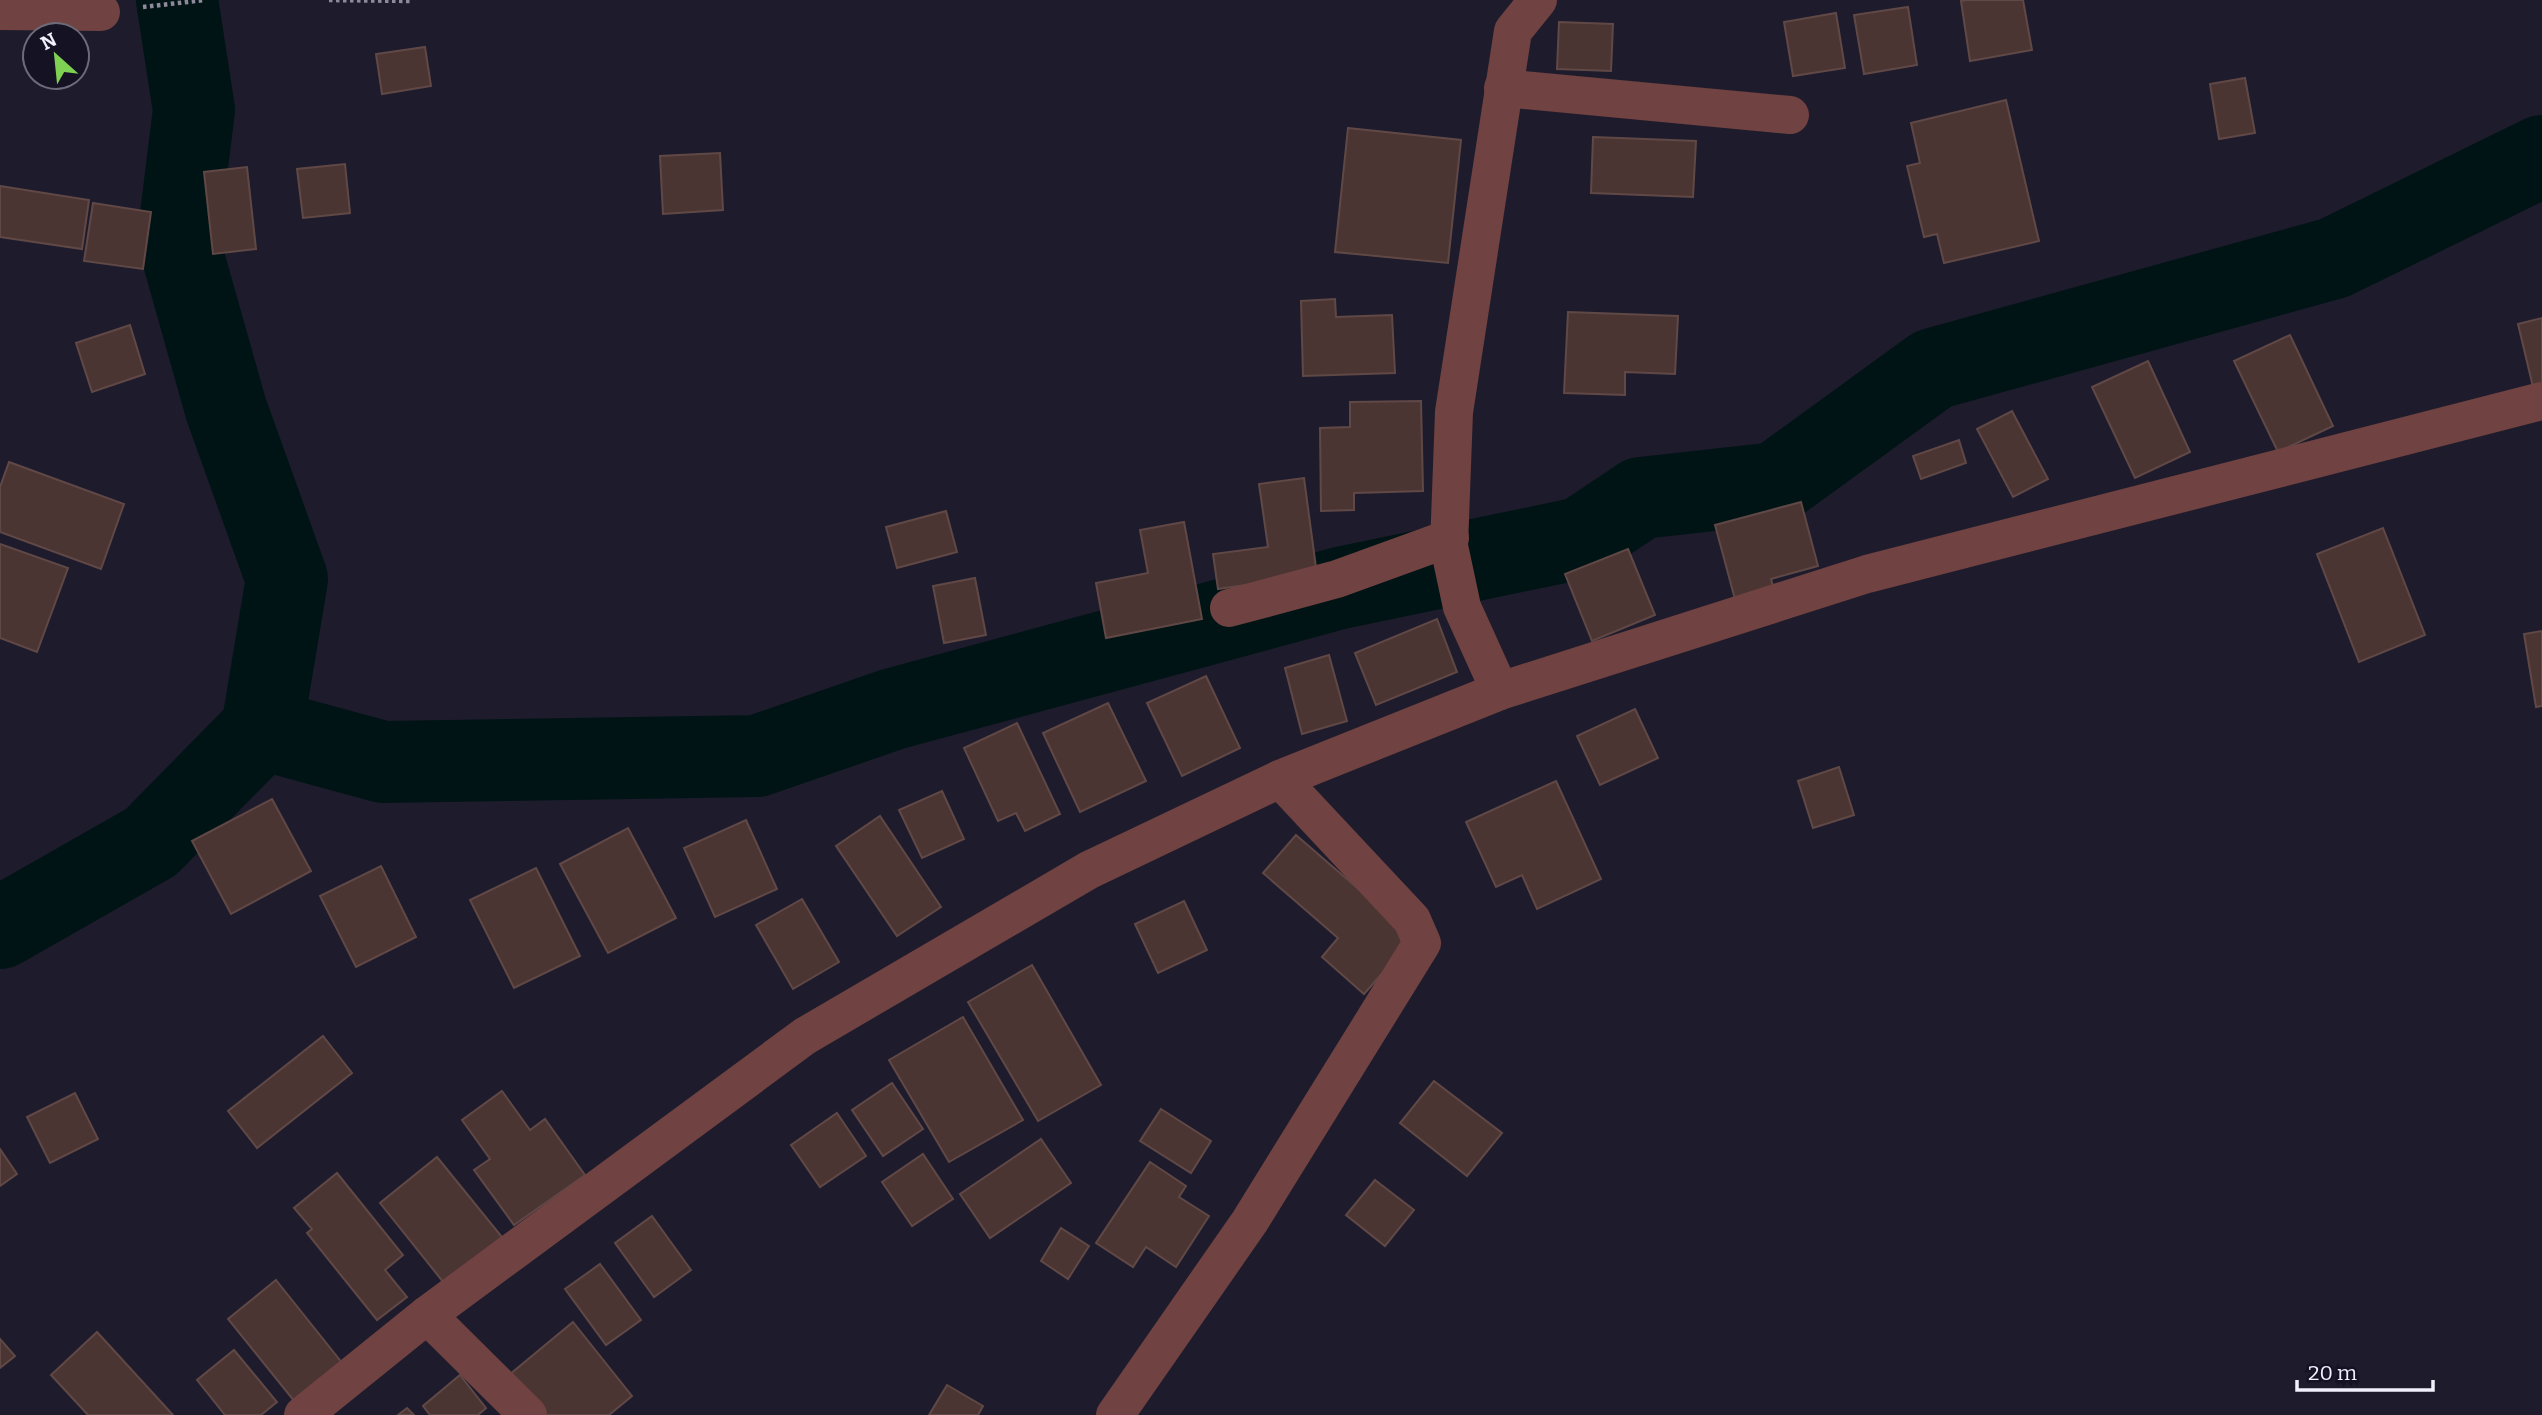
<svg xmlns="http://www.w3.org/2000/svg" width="2542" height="1415" font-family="Bitter,serif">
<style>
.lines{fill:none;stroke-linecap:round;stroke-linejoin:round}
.river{stroke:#001415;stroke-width:82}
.building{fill:#4b3533;stroke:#604846;stroke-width:2}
.path{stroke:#8d8b99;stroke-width:4.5;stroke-dasharray:3.5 3.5;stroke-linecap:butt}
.minor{stroke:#704241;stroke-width:38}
</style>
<rect width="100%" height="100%" fill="#1e1c2c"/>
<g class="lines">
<g class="river">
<path d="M262,729l121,33 374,-6 136,-47 447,-121 241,-50 60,-40 135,-15 157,-114 401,-111 208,-102"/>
<path d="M0,928l151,-86 111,-113 25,-150 -61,-170 -48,-170 16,-129 -17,-110"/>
</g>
</g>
<g class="building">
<path d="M1967,0h56l9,50 -62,11 -9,-60z"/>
<path d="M1908,7l9,58 -53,9 -10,-59z"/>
<path d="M1836,13l9,55 -52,8 -9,-54z"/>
<path d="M1559,22l54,2 -2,47 -54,-2z"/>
<path d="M425,47l6,39 -49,8 -6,-40z"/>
<path d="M2245,78l10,55 -36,6 -9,-55z"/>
<path d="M2006,100l33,141 -95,22 -7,-29 -13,3 -17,-71 13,-3 -9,-40z"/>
<path d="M1348,128l113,12 -13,123 -113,-11z"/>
<path d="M1593,137l103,4 -3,56 -102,-4z"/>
<path d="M720,153l3,57 -60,4 -3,-58z"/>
<path d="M345,164l5,49 -47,5 -6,-49z"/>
<path d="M247,167l9,82 -43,5 -9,-82z"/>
<path d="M0,186l89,14 -7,49 -82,-12z"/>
<path d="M93,203l58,9 -8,57 -59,-8z"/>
<path d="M1335,299l1,18 56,-2 3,58 -92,3 -2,-75z"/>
<path d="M1568,312l110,4 -3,58 -50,-2v23l-61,-2z"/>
<path d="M2542,318v66l-9,3 -15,-63z"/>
<path d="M130,325l15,49 -53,18 -16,-49z"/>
<path d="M2290,335l43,91 -55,26 -44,-91z"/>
<path d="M2148,361l42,91 -55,26 -43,-91z"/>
<path d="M1421,401l2,90 -69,2v17l-33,1 -1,-83 30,-1v-25z"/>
<path d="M2012,411l36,68 -35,18 -36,-68z"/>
<path d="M1959,440l7,23 -45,16 -8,-23z"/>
<path d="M9,462l115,42 -23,65 -101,-37v-45z"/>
<path d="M1304,478l13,97 -99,14 -5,-35 55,-7 -9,-63z"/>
<path d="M1801,502l17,64 -47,13 4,14 -39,10 -21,-78z"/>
<path d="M946,511l11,41 -60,16 -11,-41z"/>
<path d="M1184,522l18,97 -96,19 -10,-55 52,-10 -8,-43z"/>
<path d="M2383,528l42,107 -66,27 -42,-108z"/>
<path d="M0,544l68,24 -31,84 -37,-14z"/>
<path d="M1628,549l27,66 -63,26 -27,-67z"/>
<path d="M975,578l11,57 -42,8 -11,-57z"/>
<path d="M1437,619l20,53 -81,33 -21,-52z"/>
<path d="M2542,631v75l-6,1 -12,-73z"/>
<path d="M1329,655l18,66 -45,13 -17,-66z"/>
<path d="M1206,676l34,72 -58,28 -35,-73z"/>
<path d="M1108,703l38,78 -66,31 -37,-79z"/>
<path d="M1635,709l23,49 -58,27 -23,-49z"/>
<path d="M1017,723l43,91 -35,17 -9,-18 -18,8 -34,-73z"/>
<path d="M1839,767l15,48 -41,13 -15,-47z"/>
<path d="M1556,781l45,98 -64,30 -15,-34 -26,12 -30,-65z"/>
<path d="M942,791l22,48 -42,19 -23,-48z"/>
<path d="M272,799l39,72 -80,43 -39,-73z"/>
<path d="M880,816l61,91 -44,29 -61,-90z"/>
<path d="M746,820l31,69 -62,28 -31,-69z"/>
<path d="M628,828l48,90 -68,35 -48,-89z"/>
<path d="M1296,835l118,102 -50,57 -42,-37 16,-19 -75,-65z"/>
<path d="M381,866l35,71 -60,30 -36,-71z"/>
<path d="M536,868l44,88 -66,32 -44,-88z"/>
<path d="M802,899l37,63 -46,27 -37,-64z"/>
<path d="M1184,901l23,49 -49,23 -23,-49z"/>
<path d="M1032,965l69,120 -63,36 -70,-119z"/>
<path d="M963,1017l60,103 -74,42 -60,-102z"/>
<path d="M323,1036l29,37 -95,75 -29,-37z"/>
<path d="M1434,1081l68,52 -35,43 -67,-53z"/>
<path d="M892,1083l31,46 -40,27 -31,-46z"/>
<path d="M502,1091l28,39 15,-11 40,56 -71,50 -40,-55 16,-11 -28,-39z"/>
<path d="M75,1093l23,46 -48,24 -23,-46z"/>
<path d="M1161,1109l50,32 -20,32 -51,-32z"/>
<path d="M837,1113l29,43 -46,31 -29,-42z"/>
<path d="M1041,1139l30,44 -81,55 -30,-44z"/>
<path d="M0,1149l17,25 -17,12z"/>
<path d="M923,1154l30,45 -41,27 -30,-44z"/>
<path d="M437,1157l65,80 -58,46 -64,-80z"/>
<path d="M1150,1162l36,24 -7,11 30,19 -33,51 -30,-20 -13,20 -37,-24z"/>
<path d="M337,1173l66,82 -18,15 22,27 -30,23 -70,-87 5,-4 -18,-21z"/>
<path d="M1375,1180l39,30 -29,36 -39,-31z"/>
<path d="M652,1216l39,54 -37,27 -39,-54z"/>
<path d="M1061,1228l28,18 -21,33 -27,-18z"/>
<path d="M600,1264l41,56 -35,25 -41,-56z"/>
<path d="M276,1280l67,84 -48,38 -67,-83z"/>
<path d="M573,1322l59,74 -23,19h-68l-32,-40z"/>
<path d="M97,1332l76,83h-85l-37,-40z"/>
<path d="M0,1339l15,17 -15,12z"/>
<path d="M234,1350l43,52 -16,13h-36l-28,-35z"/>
<path d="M460,1375l26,33 -8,7h-48l-7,-9z"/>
<path d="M947,1385l36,21 -5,9h-49z"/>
<path d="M407,1408l7,7h-16z"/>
</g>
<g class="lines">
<g class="path">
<path d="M329,0l83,1"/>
<path d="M143,7l62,-7"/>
</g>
<g class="minor">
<path d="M0,11l101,1"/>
<path d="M1503,88l287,27"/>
<path d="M1229,608l108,-29 113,-41"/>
<path d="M1500,691l-38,-84 -13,-61 5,-134 59,-381 25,-31"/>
<path d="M427,1315l101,100"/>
<path d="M303,1415l124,-100 378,-279 284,-166 191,-91 220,-88 367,-117 675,-173"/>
<path d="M1115,1415l135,-194 172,-278 -10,-23 -132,-141"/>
</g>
</g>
<g transform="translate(56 56) rotate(333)"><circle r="33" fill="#151223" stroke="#6d6b7a" stroke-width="2"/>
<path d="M0-5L12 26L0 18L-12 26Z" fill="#7ed153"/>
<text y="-10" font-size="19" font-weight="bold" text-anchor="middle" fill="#f1f0fc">N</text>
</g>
<path d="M2297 1380v10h136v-10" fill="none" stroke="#f1f0fc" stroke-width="3.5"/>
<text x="2308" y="1380" font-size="21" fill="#f1f0fc" stroke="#151223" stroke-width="5" paint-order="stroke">20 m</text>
</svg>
